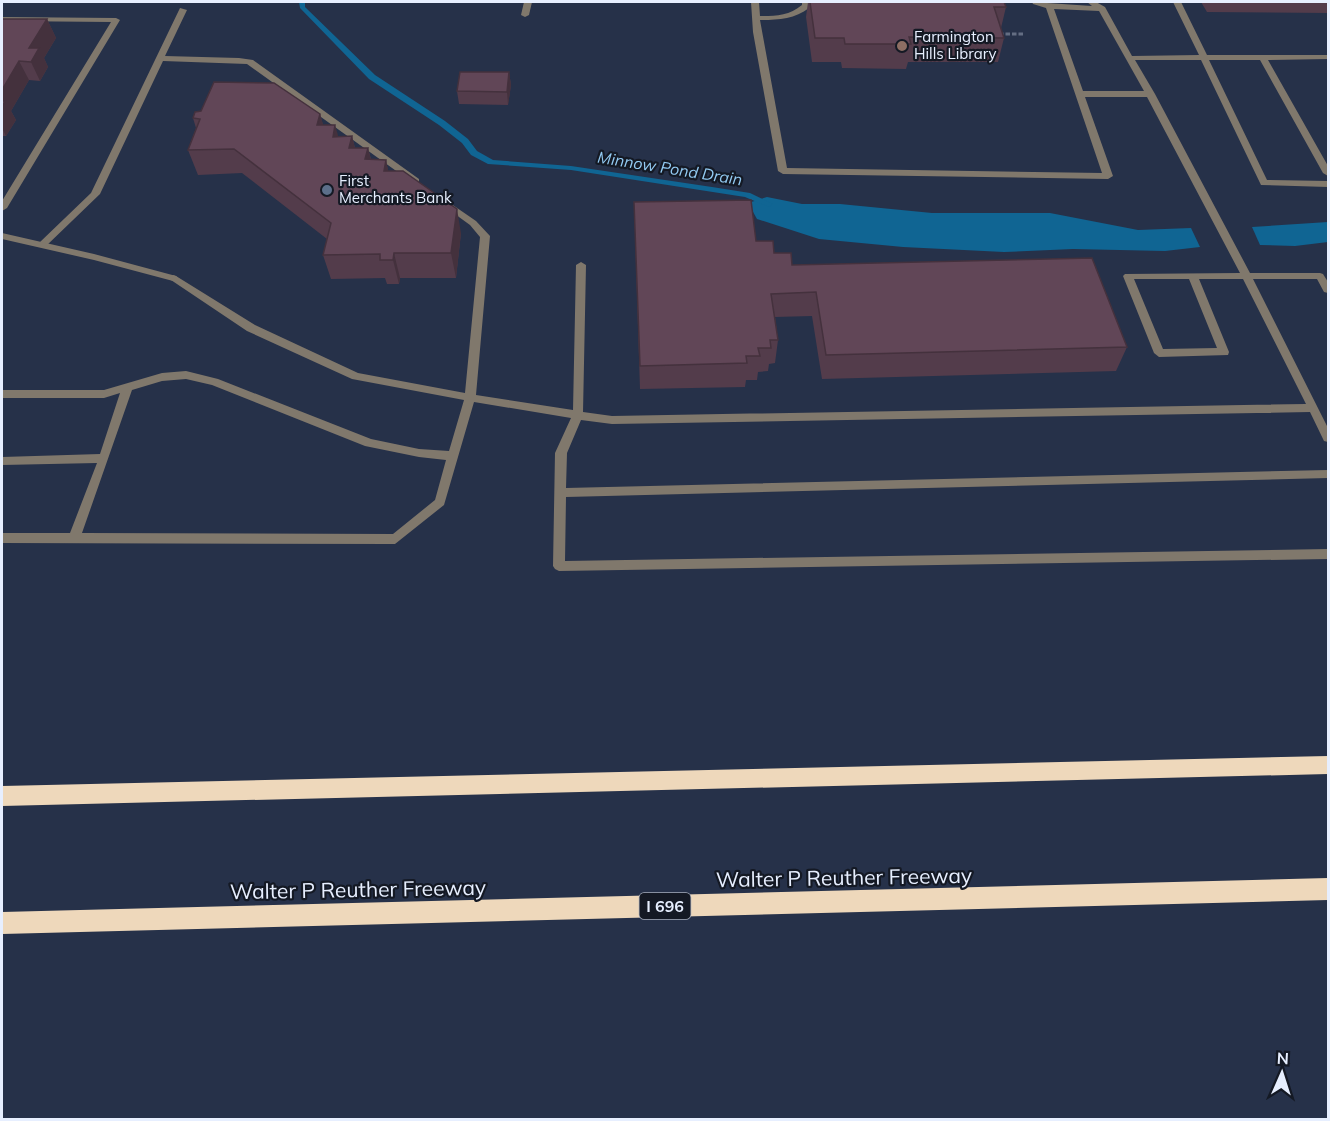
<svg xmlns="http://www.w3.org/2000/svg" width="1330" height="1121" font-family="Mulish,sans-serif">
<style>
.water{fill:#106593}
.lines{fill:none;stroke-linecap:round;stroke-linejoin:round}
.stream{fill:#106593;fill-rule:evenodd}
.path{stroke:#646e83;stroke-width:3;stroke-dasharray:4.5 2;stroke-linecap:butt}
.service{fill:#80786c;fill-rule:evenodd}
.minor{fill:#80786c;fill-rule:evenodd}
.motorway{fill:#eed8bb;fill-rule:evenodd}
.wall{fill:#533c4b}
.shaded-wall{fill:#44313d}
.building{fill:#614657;stroke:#44313d;stroke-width:1.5}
.education-dot{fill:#8d6e63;stroke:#141924;stroke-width:2}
.service-dot{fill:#5c6f8a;stroke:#141924;stroke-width:2}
.labels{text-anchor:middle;stroke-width:4.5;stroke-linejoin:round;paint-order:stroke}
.far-poi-label{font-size:15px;fill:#e7efff;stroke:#141924;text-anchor:start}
.far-water-label{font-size:16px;font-style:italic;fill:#93cbf3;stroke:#141924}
.shield{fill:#141924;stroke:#a8afbd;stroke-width:1.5}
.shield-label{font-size:16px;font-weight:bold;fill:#e7efff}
.near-street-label{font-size:21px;fill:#e7efff;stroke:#141924}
</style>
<rect width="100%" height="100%" fill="#263149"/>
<g class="water">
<path d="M767,197l35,7h38l92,9h118l88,17 53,-2 9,19 -35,4 -92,-2 -69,3 -101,-5 -84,-8 -62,-20 -9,-16z"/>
<path d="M1328,222v20l-33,4 -35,-1 -8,-18z"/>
</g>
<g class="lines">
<path class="stream" d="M299,2h6v5l70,68 70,46 23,18 9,12 16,9 78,6 141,21 38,6 23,11 -4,3 -24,-10 -174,-27 -83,-6 -17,-9 -9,-12 -23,-18 -70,-46 -69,-71z"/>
<path class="path" d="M999,34h26"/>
<g class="service">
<path d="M524,2h8l-3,13 -4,2 -4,-2z"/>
<path d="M751,2h8l1,14h3c14,0 27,-1 39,-11v-3h8l-1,6c-14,11 -31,12 -49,12l27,148 315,5 -56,-165 -13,-4 -1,-2 60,4 -5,-4h9l9,5 27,49 67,-1 -26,-53h8l26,53h121v4l-60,1 60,106v10l-5,-3 -63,-113h-51l58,120 61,1v6l-67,-2 -60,-125h-66l20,34 95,179h70l3,1 5,8v11l-4,-1 -7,-13h-64l75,149v14l-4,-1 -14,-29 -698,12 -31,-4 -14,33 -1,35 762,-18v8l-762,19 -1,64 763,-12v10l-769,12 -4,-2 -2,-3 2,-113 16,-35 -97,-16 -30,103 -49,39 -393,-1v-10h68l27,-70 -95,2v-8l98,-3 20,-61 -16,5h-102v-8h102l58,-17 24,-2 32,8 153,60 48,10 30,2 15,-51 -112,-21 -105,-48 -79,-53 5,-3 3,1 79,49 103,48 107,20 15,-156 -10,-12 -29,-21v-4l3,-1 32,22 14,15 -14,159 97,15 3,-145 5,-3 5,3 -3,147 29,4 694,-12 -63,-125h-44l30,73 -1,3 -69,2 -5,-4 -31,-77 2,-2 115,-1 -93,-176h-62l28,79 -5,3 -325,-5 -5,-3 -25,-139zM1054,9l45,2 45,80h-61zM1134,279h55l28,69 -54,1zM186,379l26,6 153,61 54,11 27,3 -11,40 -42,34 -311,-1 50,-143 30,-9z"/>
<path d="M180,8l7,2 -22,46 74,2 14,2 166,119v4h-6l-166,-119 -84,-3 -63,133 -55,53h-6v-4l52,-50z"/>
<path d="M2,17l114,1 4,2 -113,188 -5,3v-10l109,-179 -109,-1z"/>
</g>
<path class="minor" d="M2,233l92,21 82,22 2,2 -5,3 -79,-21 -92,-21z"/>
<g class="motorway">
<path d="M1328,756v18l-1326,32v-20z"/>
<path d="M1328,878v22l-1326,34v-22z"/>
</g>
</g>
<g class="wall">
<path d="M808,2h196l2,5 -5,21 3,10 -6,24h-90l-2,7 -64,-1 -1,-6h-29l-6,-45z"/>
<path d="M1201,2h128v11l-122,-1z"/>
<path d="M2,19h45l9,19 -12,20 4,9 -8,14 -11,-1 -18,31 5,9 -10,16h-4z"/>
<path d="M509,72l2,13 -3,20 -49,-1 -2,-13z"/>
<path d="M320,114l3,11 15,12 14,-1 3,12h13l3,11 15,1 2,11 73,62 -5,45h-56l-1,6h-12l-2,-6 -54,1 -8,-24 4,-16 -85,-66 -44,2 -10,-25 8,-22 -3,-10z"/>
<path d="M634,202l122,39 36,24 335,82 -11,24 -294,8 -10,-63 -37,1 3,23 -3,23 -6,1 -1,7 -10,1 -1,8h-11l-1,7 -105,2z"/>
</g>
<g class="shaded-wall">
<path d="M47,19l9,19 -12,20 4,9 -8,14 -9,-19 -2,-14z"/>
<path d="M19,61l10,19 -18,31 5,9 -10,16 -4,-8v-38z"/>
<path d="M509,72l2,13 -3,20 -1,-13z"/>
<path d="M320,114l7,24 -10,-13z"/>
<path d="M335,125l7,24 -9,-12z"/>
<path d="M352,136l6,25 -9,-13z"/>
<path d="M368,148l6,24 -9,-13z"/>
<path d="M386,160l5,24 -7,-13z"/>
<path d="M457,209l4,24 -5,45 -5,-25z"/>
<path d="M394,253l6,25 -1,6 -6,-24z"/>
</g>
<g class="building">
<path d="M810,2h194l2,5h-12l10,31 -95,-1 2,7h-66l-1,-6h-29z"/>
<path d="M2,19h45l-18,29h10l-8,14 -12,-1 -17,29z"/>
<path d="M460,72h49l-2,20 -50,-1z"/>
<path d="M214,82l60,1 46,31 -3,11h18l-2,12 19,-1 -3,12h19l-3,11 21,1 -2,11h19l54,38 -6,44h-57l-1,7h-13v-6l-57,1 8,-32 -97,-74 -46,1 12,-31 -7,-1 2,-6 6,-1z"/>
<path d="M2,101h3l-3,6z"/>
<path d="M751,200l5,41h17l1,12h17l1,12 300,-7 35,89 -301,8 -10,-63 -45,2 7,46h-8l1,8h-13l2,8h-14l1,7 -107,3 -6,-164z"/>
</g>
<circle class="education-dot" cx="902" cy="46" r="6"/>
<circle class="service-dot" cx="327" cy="190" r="6"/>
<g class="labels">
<g class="far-poi-label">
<text x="914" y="42">Farmington<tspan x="914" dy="17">Hills Library</tspan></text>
<text x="339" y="186">First<tspan x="339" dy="17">Merchants Bank</tspan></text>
</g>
<g class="far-water-label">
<text transform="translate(670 168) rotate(9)" y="6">Minnow Pond Drain</text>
</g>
<rect class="shield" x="639.5" y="893" width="51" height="26" rx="4.5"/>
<g class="shield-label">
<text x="665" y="912">I 696</text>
</g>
<g class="near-street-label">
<text transform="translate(844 878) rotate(-1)" y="7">Walter P Reuther Freeway</text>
<text transform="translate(358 890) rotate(-1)" y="7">Walter P Reuther Freeway</text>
</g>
</g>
<rect width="1330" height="1121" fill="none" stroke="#e7efff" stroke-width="6"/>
<g transform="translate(1282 1073) rotate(3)" stroke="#141924" stroke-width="4.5" paint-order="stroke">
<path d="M0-4.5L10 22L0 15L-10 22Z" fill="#e7efff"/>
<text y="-9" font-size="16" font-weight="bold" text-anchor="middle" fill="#e7efff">N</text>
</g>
</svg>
